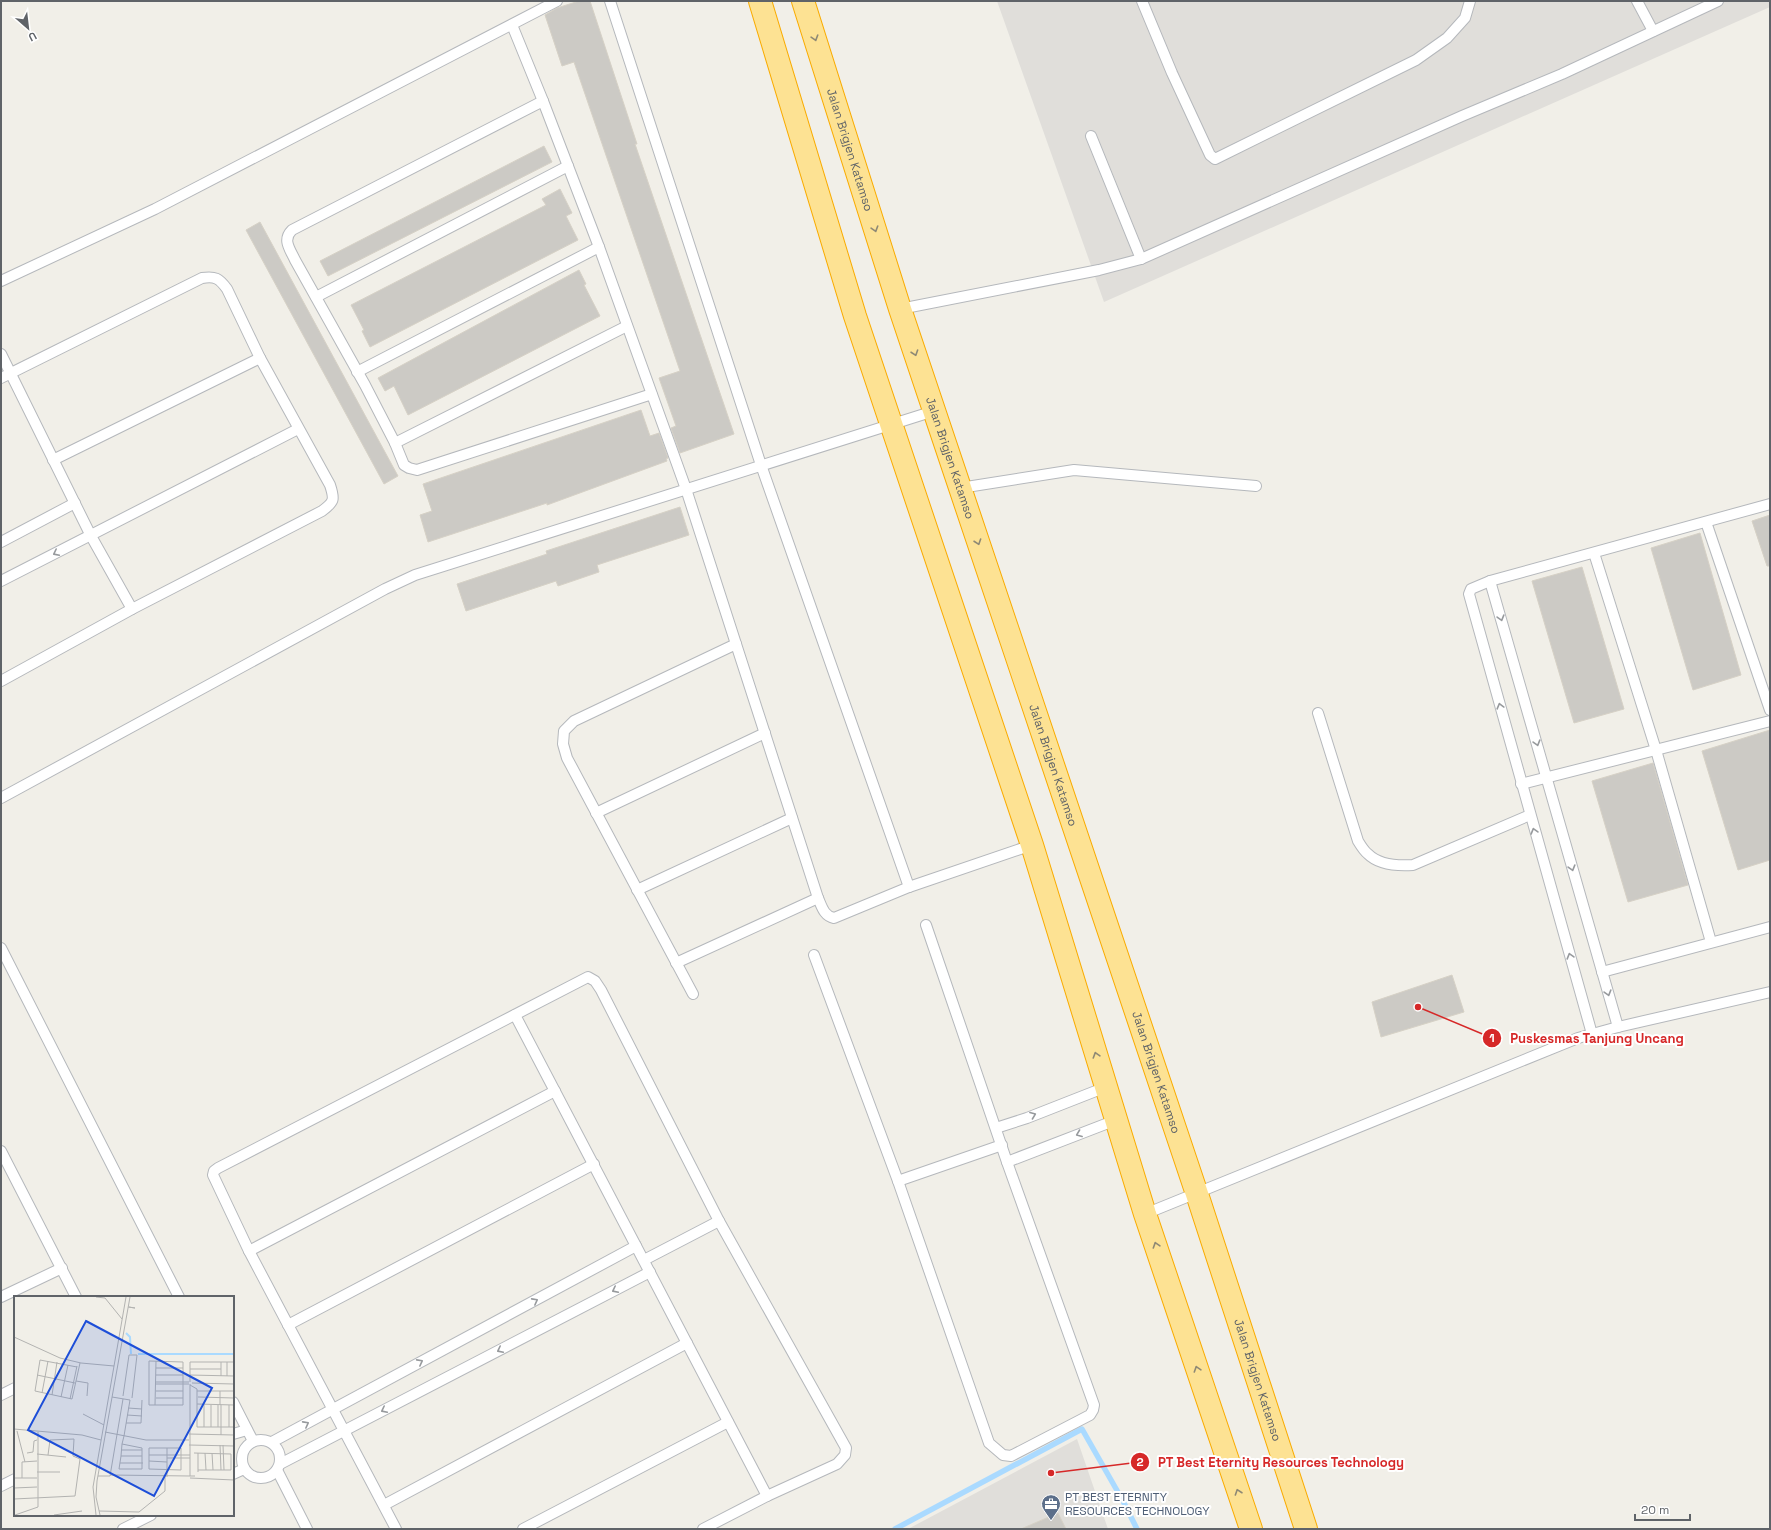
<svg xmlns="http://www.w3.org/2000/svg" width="1771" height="1530" font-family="'Space Grotesk',sans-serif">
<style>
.industrial{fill:#e0deda}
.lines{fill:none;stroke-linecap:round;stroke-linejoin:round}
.stream{stroke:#aadaff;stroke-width:5.5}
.building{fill:#cccac5;stroke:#d6d1c6}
.lane-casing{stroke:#b5b8bc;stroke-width:12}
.highway-casing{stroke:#f9ab00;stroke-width:24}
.lane{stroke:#fff;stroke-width:10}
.highway{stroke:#fde293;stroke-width:22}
.oneway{stroke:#8e8975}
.oneway2{stroke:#979a9d}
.labels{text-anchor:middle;stroke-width:4;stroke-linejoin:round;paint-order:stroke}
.street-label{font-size:12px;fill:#5f6368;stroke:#fff}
.service-label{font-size:12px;fill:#4e5e75;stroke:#fff;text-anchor:start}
.inset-river{fill:none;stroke:#aadaff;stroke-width:2}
.inset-road{fill:none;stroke:#b3b3b1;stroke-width:1}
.view{fill:#1d4ed8;fill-opacity:0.15;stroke:#1d4ed8;stroke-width:2}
.inset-edge{fill:none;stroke:#5f6368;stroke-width:2}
.leader{fill:none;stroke:#d62828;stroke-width:1.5}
.callout-dot{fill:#d62828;stroke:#fff;stroke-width:1.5}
.mark-label{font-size:12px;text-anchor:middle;font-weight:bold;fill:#fff}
.callout-label{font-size:13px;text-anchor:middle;font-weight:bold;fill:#d62828;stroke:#fff;stroke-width:4;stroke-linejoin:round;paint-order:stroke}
</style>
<rect width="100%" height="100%" fill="#f1efe8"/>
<g class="industrial">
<path d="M997,1h773v6l-666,295z"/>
<path d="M1077,1439l31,90h-200z"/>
</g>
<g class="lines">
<path class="stream" d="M895,1529l187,-100 41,72 14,28"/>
</g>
<g class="building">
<path d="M579,1h11l47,143h-2l99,290 -54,19 -9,-25 5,-2 -17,-48 21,-7 -106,-309 -12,4 -17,-51 12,-7z"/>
<path d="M544,146l8,16 -224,114 -8,-15z"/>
<path d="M560,189l12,24 -6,3 12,24 -208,107 -8,-16 2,-1 -13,-25 195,-100 -4,-6z"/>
<path d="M260,222l138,254 -14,8 -138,-254z"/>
<path d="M579,270l7,14 -2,1 16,31 -192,99 -14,-29 -9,5 -7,-13z"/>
<path d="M641,410l9,26 9,-3 9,25 -2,1 1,2 -120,44v-2l-119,39 -8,-27 12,-4 -9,-27z"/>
<path d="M680,507l9,28 -92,30 2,7 -41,14 -2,-5 -90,30 -9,-27 90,-30 -1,-3z"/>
<path d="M1770,515v51h-3l-15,-45z"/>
<path d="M1700,533l41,142 -48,15 -42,-142z"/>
<path d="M1582,567l42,142 -50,14 -42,-142z"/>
<path d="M1770,730v130l-32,10 -36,-119z"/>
<path d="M1653,763l35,122 -60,17 -36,-121z"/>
<path d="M1452,975l12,37 -83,25 -9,-35z"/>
<path d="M1058,1513l8,16h-45z"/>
</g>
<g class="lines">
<defs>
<g id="lane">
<path d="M610,1l151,464 148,422"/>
<path d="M1142,1l30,72 38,82 5,4 201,-99 31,-22 18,-20 5,-17"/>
<path d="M1637,1l16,30"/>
<path d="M512,25l31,76"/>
<path d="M1091,136l50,123"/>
<path d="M1,281l154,-72 402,-208"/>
<path d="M316,297l252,-131"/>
<path d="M900,309l199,-39 42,-11 321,-143 100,-42 156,-73"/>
<path d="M1,354l90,182 41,73"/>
<path d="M357,372l242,-125"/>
<path d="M1,378l201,-100c13,-2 17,0 25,11l33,69 70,127c5,15 4,17 -8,26l-190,98 -131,72"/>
<path d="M652,394l-235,76 -8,-2 -5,-3 -9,-22 -30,-58 -70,-125c-5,-11 -13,-20 -3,-30l251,-129 56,146 87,242 132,409c4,9 6,18 16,20l75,-31 123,-42"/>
<path d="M395,443l232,-117"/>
<path d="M53,460l207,-102"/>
<path d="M960,488l114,-18 182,16"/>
<path d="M1706,522l64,188"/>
<path d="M1,542l74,-39"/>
<path d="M1594,553l62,197 55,192"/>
<path d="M1,581l297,-152"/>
<path d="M1490,581l128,446"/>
<path d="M1318,713l40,128c3,5 6,10 10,13 11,11 30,12 45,11l117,-50"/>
<path d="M1521,784l249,-63"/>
<path d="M1,798l384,-209 30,-14 519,-164"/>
<path d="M596,813l169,-80"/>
<path d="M637,890l155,-72"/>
<path d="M1,948l178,349"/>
<path d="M814,955l84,226 91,262 14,12 8,1 79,-41 3,-5 1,-5 -87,-243 -81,-237"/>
<path d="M676,963l142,-65"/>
<path d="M1602,972l168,-45"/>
<path d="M693,994l-126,-236 -4,-14 1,-13 10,-10 162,-77"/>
<path d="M515,1015l252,481"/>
<path d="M1592,1034l-123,-440 2,-5 19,-8 280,-77"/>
<path d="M996,1128l31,-10 79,-31"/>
<path d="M1,1151l75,146"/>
<path d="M1007,1162l109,-42"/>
<path d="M898,1181l104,-36"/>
<path d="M1145,1214l433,-176 40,-11 152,-35"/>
<path d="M249,1251l306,-160"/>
<path d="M644,1260l75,-39"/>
<path d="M1,1297l61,-29"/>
<path d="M288,1325l306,-161"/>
<path d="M1,1395l14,-7"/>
<path d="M233,1402l20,39"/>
<path d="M233,1434l14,-4"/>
<circle cx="261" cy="1459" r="19"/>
<path d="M272,1442l364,-196"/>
<path d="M280,1464l370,-192"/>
<path d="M277,1470l30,59"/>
<path d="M233,1474l11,-5"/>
<path d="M1,1486l14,-7"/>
<path d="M384,1505l303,-162"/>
<path d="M123,1529l28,-14"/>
<path d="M396,1529l-147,-278 -36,-76 1,-4 4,-3 370,-191 7,4 6,9 118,231 127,227 -1,7 -8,9 -70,32 -64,33"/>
<path d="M523,1529l205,-107"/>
</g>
<g id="highway">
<path d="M760,1l95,315 177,529 113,369 106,315"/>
<path id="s1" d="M803,1l97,308 297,885 109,335"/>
</g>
</defs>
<use href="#lane" class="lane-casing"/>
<use href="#highway" class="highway-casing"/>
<use href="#lane" class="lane"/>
<use href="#highway" class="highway"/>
</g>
<defs><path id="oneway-chevron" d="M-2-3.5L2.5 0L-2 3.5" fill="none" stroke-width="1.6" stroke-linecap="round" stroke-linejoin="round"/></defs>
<g class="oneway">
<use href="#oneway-chevron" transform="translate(815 38) rotate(73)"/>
<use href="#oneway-chevron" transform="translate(875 229) rotate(73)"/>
<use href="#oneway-chevron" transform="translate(915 353) rotate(71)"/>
<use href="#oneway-chevron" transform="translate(978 542) rotate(71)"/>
<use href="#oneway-chevron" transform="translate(1096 1055) rotate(-107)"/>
<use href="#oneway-chevron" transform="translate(1156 1245) rotate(-108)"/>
<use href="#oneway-chevron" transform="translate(1197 1369) rotate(-108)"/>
<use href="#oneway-chevron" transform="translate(1238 1492) rotate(-109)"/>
</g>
<g class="oneway2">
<use href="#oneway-chevron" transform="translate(56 553) rotate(153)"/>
<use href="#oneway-chevron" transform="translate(1501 618) rotate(74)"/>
<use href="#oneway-chevron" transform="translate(1500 706) rotate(-105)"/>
<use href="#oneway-chevron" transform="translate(1537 743) rotate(74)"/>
<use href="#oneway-chevron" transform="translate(1534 831) rotate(-106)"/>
<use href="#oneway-chevron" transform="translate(1572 868) rotate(74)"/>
<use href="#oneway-chevron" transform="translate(1570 956) rotate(-106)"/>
<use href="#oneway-chevron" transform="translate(1608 993) rotate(74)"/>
<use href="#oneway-chevron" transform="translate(1033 1115) rotate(-21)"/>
<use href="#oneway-chevron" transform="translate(1079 1134) rotate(159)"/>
<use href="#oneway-chevron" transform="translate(615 1290) rotate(153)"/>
<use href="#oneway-chevron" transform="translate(535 1301) rotate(-28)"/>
<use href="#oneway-chevron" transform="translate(500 1350) rotate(153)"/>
<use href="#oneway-chevron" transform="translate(420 1362) rotate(-28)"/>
<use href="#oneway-chevron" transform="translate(384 1410) rotate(153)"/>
<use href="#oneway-chevron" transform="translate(306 1424) rotate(-28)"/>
</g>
<defs>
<symbol id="office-pin" viewBox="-11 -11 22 30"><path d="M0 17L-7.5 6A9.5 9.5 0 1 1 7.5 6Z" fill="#5c6f8a" stroke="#fff"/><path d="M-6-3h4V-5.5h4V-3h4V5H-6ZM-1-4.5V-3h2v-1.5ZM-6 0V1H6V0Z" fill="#fff"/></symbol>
</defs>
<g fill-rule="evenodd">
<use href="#office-pin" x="1040" y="1493" width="22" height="30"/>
</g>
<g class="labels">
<g class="street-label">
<text dy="4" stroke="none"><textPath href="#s1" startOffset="156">Jalan Brigjen Katamso</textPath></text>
<text dy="4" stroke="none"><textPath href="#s1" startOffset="480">Jalan Brigjen Katamso</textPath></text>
<text dy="4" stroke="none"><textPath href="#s1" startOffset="804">Jalan Brigjen Katamso</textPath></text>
<text dy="4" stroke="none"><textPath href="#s1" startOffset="1128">Jalan Brigjen Katamso</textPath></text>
<text dy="4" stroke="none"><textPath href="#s1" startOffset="1452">Jalan Brigjen Katamso</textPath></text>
</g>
<g class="service-label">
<text x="1065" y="1501">PT BEST ETERNITY<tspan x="1065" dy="14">RESOURCES TECHNOLOGY</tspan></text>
</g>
</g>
<g transform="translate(14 1296)">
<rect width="220" height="220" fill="#f1efe8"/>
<path class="inset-river" d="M112,37l4,4 1,17M124,58h96"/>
<path class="inset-road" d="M82,1l9,1 17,21M114,11l7,1 -6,-1M0,41l46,21 21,5 33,3M135,65l34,1v43h-34zM213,66v14M63,71l-37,-7 -5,31 37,8 8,-36M142,72h27M176,73h31M23,79l38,8M142,79h27M176,79l44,1M207,80v-14M62,85l12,2 -1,13M142,86h33M176,86v-20h44M178,87l42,1M142,88h33M176,88v92h5M176,89l7,4v38h37M142,95h27M183,95h37M206,95v14M28,97l6,-32M38,99l5,-33M109,100l6,-41h8l-5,43M47,101l7,-32M98,101l18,3 -6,36 -2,8 -1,12 -2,13h23v-21l-20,-4M184,101l36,1M142,102h27M56,103l7,-33M183,108l37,1M141,109l1,-44M197,109v22M114,112l14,1M69,118l21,11M113,119l15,1M112,127h15l1,-23M190,131v-23M204,131v-22M215,131v-22M0,133l68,6 19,5M3,135l8,31M91,136l41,8h43M175,138l45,1M207,139v-30M175,149l45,1M206,149l1,25M209,149l1,25M135,152h32v22l-32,-1zM107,154h21M13,157l6,-1 1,-11 3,-1M180,157l37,1v16h-33M191,157l1,17M198,157l1,17M23,158l29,3M135,159h41M107,160h21M153,162h23M135,165l18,1M106,167h23M23,176h23M184,176v-19M96,179l80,1M84,180h12l13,-77M153,181v-29M0,182h23M8,182v-16l15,-1M176,182l44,2M0,192l23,-1M0,203l61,-3 5,-37 -7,-3 1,-17 -24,1 -2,15M85,215l40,1 26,-21v-15M1,219l23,-8v-75M40,219l28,-4M82,219l-3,-28 33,-190M86,219l-4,-18 1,-16 33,-184"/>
<path class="view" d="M72,25l126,67 -58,108 -126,-66z"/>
<rect width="220" height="220" class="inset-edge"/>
</g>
<path class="leader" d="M1418 1007L1492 1038M1051 1473L1140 1462"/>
<g class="callout-dot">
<circle cx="1418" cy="1007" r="4"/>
<circle cx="1051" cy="1473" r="4"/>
<circle cx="1492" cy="1038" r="10"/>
<circle cx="1140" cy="1462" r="10"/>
</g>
<g class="mark-label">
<text x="1492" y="1042">1</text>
<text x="1140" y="1466">2</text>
</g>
<g class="callout-label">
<text x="1597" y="1043">Puskesmas Tanjung Uncang</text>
<text x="1281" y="1467">PT Best Eternity Resources Technology</text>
</g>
<rect width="1771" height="1530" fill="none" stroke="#5f6368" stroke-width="4"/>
<g transform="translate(28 28) rotate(152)" stroke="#ffffff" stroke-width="3" paint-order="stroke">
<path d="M0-3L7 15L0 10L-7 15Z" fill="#5f6368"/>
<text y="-6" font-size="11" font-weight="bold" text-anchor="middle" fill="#5f6368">U</text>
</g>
<path d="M1635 1514v6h55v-6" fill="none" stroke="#5f6368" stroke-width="2"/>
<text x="1641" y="1514" font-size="12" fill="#5f6368" stroke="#ffffff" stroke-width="3" paint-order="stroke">20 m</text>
</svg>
